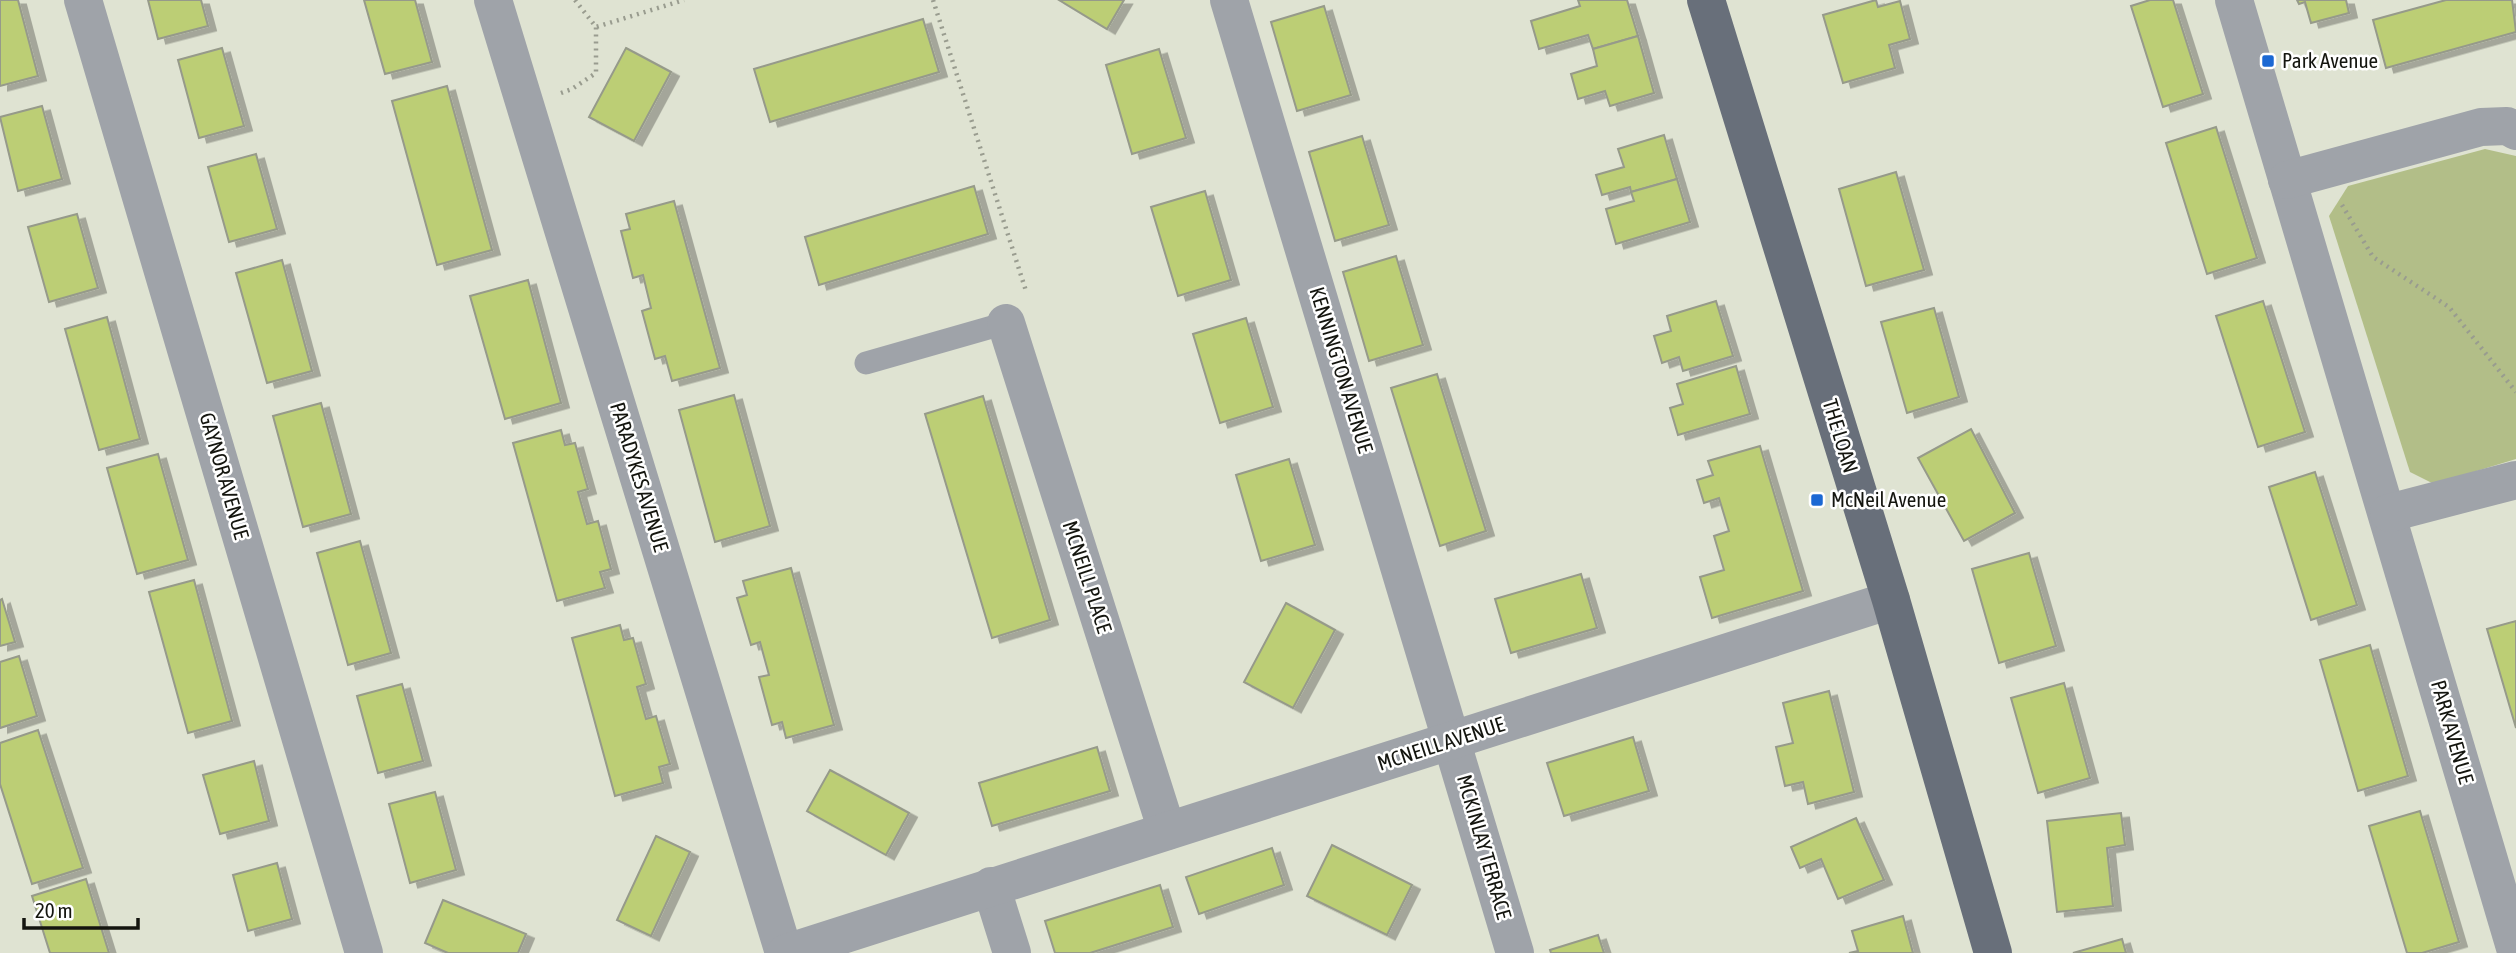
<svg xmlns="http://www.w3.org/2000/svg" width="2516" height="953" font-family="'Asap Condensed',sans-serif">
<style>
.green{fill:#b2be88}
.building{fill:#bcce75;stroke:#969a8a;stroke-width:2;filter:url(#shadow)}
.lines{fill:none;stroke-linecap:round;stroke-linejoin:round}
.path{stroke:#999c8f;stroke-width:4.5;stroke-dasharray:2 5;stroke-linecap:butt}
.service{stroke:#9fa3a9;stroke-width:23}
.minor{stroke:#9fa3a9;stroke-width:38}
.primary{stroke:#686f7a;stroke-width:38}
.poi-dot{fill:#1b68d3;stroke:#fff;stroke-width:2.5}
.labels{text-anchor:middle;stroke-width:5;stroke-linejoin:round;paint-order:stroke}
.poi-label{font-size:21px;fill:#14150f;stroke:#fff;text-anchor:start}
.street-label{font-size:21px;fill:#14150f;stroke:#fff}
</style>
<defs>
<filter id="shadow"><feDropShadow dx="8" dy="4.5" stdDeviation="0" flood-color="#0004"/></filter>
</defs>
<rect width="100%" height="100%" fill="#dfe3d2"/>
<path class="green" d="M2485,149l31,7v303l-82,25 -24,-12 -81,-256 19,-30z"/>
<g class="building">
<path d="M0,0h18l20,76 -38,10z"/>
<path d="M148,0h53l7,26 -50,13z"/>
<path d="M364,0h51l17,62 -47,12z"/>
<path d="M1059,0h65l-17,29z"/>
<path d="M1578,0h49l11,36 -45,13 -5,-14 -49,14 -8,-28 49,-15z"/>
<path d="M1876,0l2,7 22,-6 10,38 -21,6 6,23 -52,15 -20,-68z"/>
<path d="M2150,0h23l30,94 -40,13 -32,-101z"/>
<path d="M2297,0h49l3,13 -38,10 -6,-21 -6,2z"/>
<path d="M2446,0h66l4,32 -130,36 -13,-48z"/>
<path d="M1324,6l27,89 -54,16 -26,-89z"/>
<path d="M923,19l16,53 -169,50 -16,-53z"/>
<path d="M1638,36l16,57 -44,13 -5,-15 -27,8 -7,-25 26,-8 -4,-17z"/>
<path d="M222,48l22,78 -45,12 -21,-78z"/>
<path d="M626,48l45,24 -37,69 -45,-24z"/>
<path d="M1159,49l27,89 -54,16 -26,-89z"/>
<path d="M447,86l45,164 -55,15 -45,-164z"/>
<path d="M42,106l20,73 -44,12 -18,-74z"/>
<path d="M2216,127l41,131 -50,16 -41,-131z"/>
<path d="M1664,135l13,44 -46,13 -1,-5 -28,8 -6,-20 28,-8 -6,-18z"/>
<path d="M1362,136l27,89 -54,16 -26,-89z"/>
<path d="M256,154l21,75 -48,13 -21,-75z"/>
<path d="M1896,172l28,98 -58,16 -27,-97z"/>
<path d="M1677,179l13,43 -74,22 -10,-35 28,-8 -3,-9z"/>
<path d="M974,186l14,48 -169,51 -14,-48z"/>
<path d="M1205,191l26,89 -53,16 -27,-89z"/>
<path d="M674,201l46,167 -48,13 -7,-25 -10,3 -13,-48 9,-3 -8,-33 -10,3 -12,-47 9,-2 -4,-15z"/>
<path d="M77,214l21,74 -49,14 -21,-75z"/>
<path d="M1396,256l27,89 -54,16 -26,-89z"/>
<path d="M282,260l30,111 -45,12 -31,-110z"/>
<path d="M528,280l33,123 -56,16 -35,-123z"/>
<path d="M1716,301l17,55 -50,15 -4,-14 -17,6 -8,-27 17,-5 -4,-15z"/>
<path d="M2263,301l42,131 -47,15 -42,-131z"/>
<path d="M1934,308l25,89 -52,16 -26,-91z"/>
<path d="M107,317l33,122 -41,11 -34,-121z"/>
<path d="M1246,318l27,89 -53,16 -27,-89z"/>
<path d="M1736,366l14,48 -72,21 -8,-27 13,-4 -6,-20z"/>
<path d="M1437,374l49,157 -46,15 -49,-158z"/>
<path d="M734,395l36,131 -55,16 -36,-132z"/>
<path d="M983,396l67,224 -58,18 -67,-224z"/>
<path d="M321,403l30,111 -48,13 -30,-111z"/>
<path d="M1971,429l44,84 -51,28 -46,-83z"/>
<path d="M561,430l4,15 10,-2 13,46 -10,3 9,32 11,-3 13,48 -11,3 5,16 -48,13 -44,-158z"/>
<path d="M1760,446l43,145 -91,27 -12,-41 24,-7 -10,-34 15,-5 -10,-33 -15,5 -7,-23 16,-5 -5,-14z"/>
<path d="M158,454l30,106 -51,14 -30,-106z"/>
<path d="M1289,459l26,86 -54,16 -25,-86z"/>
<path d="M2315,472l42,133 -46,15 -42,-133z"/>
<path d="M360,541l31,112 -43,12 -31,-112z"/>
<path d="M2029,553l27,93 -57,17 -27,-94z"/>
<path d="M791,568l43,157 -48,13 -4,-16 -10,3 -13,-48 10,-2 -9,-33 -9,3 -14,-47 10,-3 -4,-14z"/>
<path d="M1581,574l16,54 -86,25 -16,-54z"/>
<path d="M194,580l38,141 -44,12 -39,-141z"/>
<path d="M2,599l13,43 -15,4v-46z"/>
<path d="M1286,603l49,27 -42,78 -49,-26z"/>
<path d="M2516,621v107l-29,-99z"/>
<path d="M620,625l4,15 9,-2 13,46 -9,3 9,32 10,-3 14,48 -11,3 4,16 -48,13 -43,-158z"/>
<path d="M2370,645l38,131 -50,15 -38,-131z"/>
<path d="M19,656l18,60 -37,12v-66z"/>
<path d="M2064,683l26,95 -52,15 -27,-95z"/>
<path d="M402,684l21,77 -45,12 -21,-77z"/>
<path d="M1829,691l25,101 -46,12 -5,-22 -18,4 -9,-39 17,-4 -10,-40z"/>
<path d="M38,730l45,138 -51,16 -32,-100v-41z"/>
<path d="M1633,737l16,54 -85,25 -17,-53z"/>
<path d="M1097,747l13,44 -118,35 -13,-43z"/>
<path d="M254,761l15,60 -49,13 -17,-59z"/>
<path d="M830,770l79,43 -23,42 -79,-44z"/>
<path d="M435,792l21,78 -46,13 -21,-79z"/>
<path d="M2420,811l39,131 -37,11h-15l-38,-127z"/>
<path d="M2121,813l4,32 -18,3 6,58 -56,6 -10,-91z"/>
<path d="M1856,818l28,62 -46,19 -17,-40 -21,9 -9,-21z"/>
<path d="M656,836l34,16 -39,84 -34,-16z"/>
<path d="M1332,845l80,40 -25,50 -80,-39z"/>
<path d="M1272,848l12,37 -85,29 -13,-37z"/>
<path d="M277,863l15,56 -44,12 -15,-56z"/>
<path d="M86,879l23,74h-59l-18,-57z"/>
<path d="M1160,885l13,42 -83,26h-35l-10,-32z"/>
<path d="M443,900l83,34 -8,19h-70l-23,-10z"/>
<path d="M1903,916l10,37h-64l9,-2 -6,-20z"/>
<path d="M1598,935l6,18h-53l-1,-3z"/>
<path d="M2122,939l4,14h-53z"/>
</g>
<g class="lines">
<g class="path">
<path d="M575,0l21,27 88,-27"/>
<path d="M933,0l93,291"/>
<path d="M561,93l11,-4 24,-16v-46"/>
<path d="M2342,205l31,52 76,50 67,85"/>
</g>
<path class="service" d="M866,363l140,-40"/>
<g class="minor">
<path d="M83,0l281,953"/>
<path d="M493,0l291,953"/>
<path d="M1229,0l286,953"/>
<path d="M2234,0l282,951"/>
<path d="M2287,180l194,-53 26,-1 9,5"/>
<path d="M1006,323l161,508"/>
<path d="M2389,513l127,-33"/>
<path d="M991,886l21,67"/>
<path d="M786,953l1105,-353"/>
</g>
<path class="primary" d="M1706,0l185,600 102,353"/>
</g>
<g class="poi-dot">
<rect x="2261" y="54" width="14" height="14" rx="3.5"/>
<rect x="1810" y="493" width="14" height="14" rx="3.5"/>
</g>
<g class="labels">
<g class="poi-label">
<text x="2282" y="68">Park Avenue</text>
<text x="1831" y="507">McNeil Avenue</text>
</g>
<g class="street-label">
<text transform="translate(1341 370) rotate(73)" y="7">KENNINGTON AVENUE</text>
<text transform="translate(1840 436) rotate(73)" y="7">THE LOAN</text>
<text transform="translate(224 476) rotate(74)" y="7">GAYNOR AVENUE</text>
<text transform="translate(639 477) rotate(73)" y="7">PARADYKES AVENUE</text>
<text transform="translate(1087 577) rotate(72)" y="7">MCNEILL PLACE</text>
<text transform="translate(2452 732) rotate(74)" y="7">PARK AVENUE</text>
<text transform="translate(1441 744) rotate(-18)" y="7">MCNEILL AVENUE</text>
<text transform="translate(1484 847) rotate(74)" y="7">MCKINLAY TERRACE</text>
</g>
</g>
<path d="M24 918v10h114v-10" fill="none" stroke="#14150f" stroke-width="3.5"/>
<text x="35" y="918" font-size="21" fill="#14150f" stroke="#ffffff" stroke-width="5" paint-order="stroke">20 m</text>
</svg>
